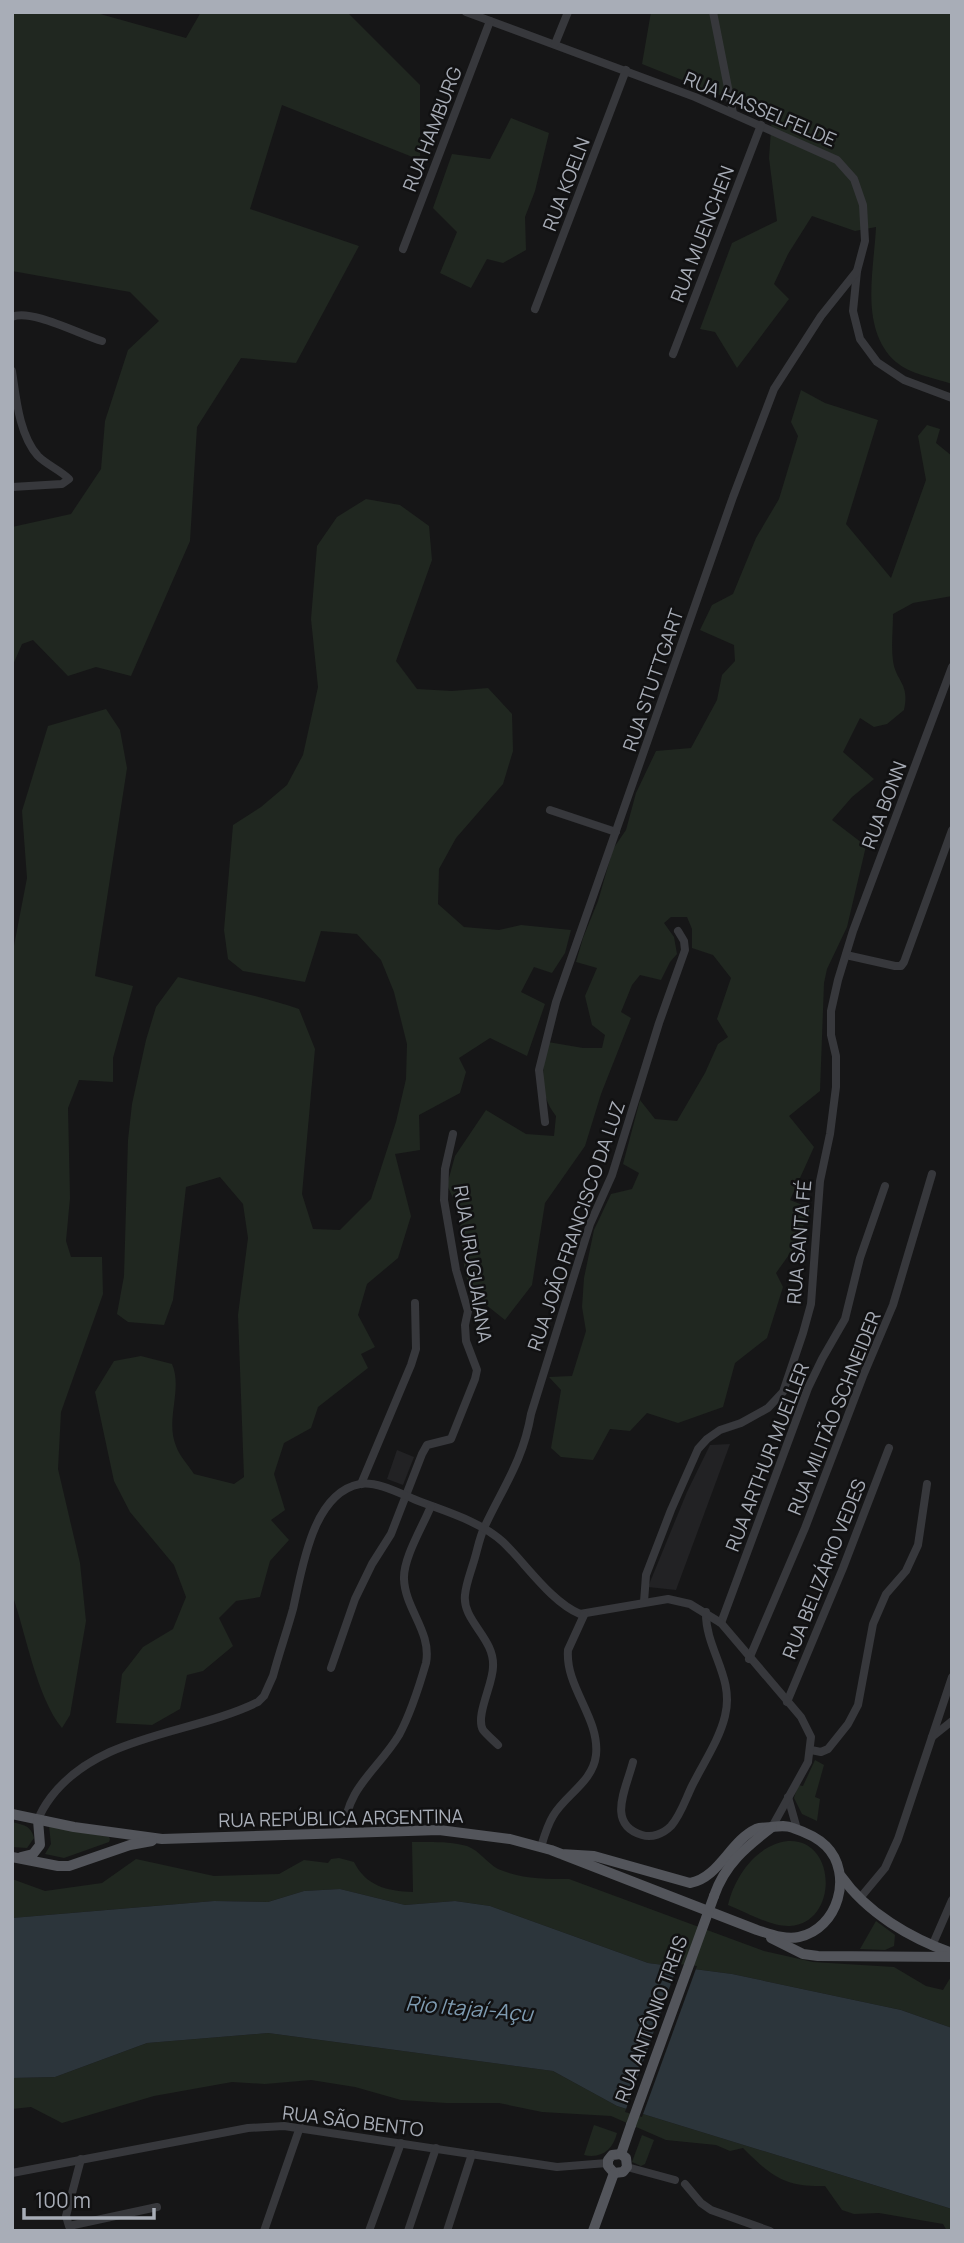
<svg xmlns="http://www.w3.org/2000/svg" width="964" height="2243" font-family="Manrope,sans-serif">
<style>
.built{fill:#222224}
.green{fill:#202720}
.water{fill:#2c353b}
.pier{fill:#161617}
.lines{fill:none;stroke-linecap:round;stroke-linejoin:round}
.minor{stroke:#37383c;stroke-width:8}
.major{stroke:#53555b;stroke-width:10}
.major-bridge{stroke:#53555b;stroke-width:10}
.labels{text-anchor:middle;stroke-width:5;stroke-linejoin:round;paint-order:stroke}
.street-label{font-size:19px;fill:#a8adb7;stroke:#111112}
.water-label{font-size:21px;font-style:italic;fill:#7f9cb2;stroke:#111112}
</style>
<rect width="100%" height="100%" fill="#161617"/>
<g class="built">
<path d="M730,1444l-54,146 -28,-3 39,-95 23,-47z"/>
<path d="M397,1450l17,7 -11,28 -16,-6z"/>
</g>
<g class="green">
<path d="M12,12h81l93,26 15,-26h146l73,73v75l-138,-55 -32,104 109,37 -63,117 -55,-5 -44,69 -7,114 -59,135 -35,-9 -28,9 -35,-36 -11,4 -10,23v-140l59,-13 30,-45 4,-48 23,-71 31,-29 -29,-29 -118,-21z"/>
<path d="M651,12h301v372c-18,-6 -42,-10 -56,-22 -37,-33 -22,-91 -20,-135l-21,4 -43,-15 -24,38 -14,30 15,15 -52,69 -22,-36 -15,-3 32,-86 45,-22 -8,-63 3,-42 -130,-52z"/>
<path d="M511,118l38,15 -14,58 -10,26 1,33 -23,13 -16,-4 -16,29 -31,-15 17,-41 -24,-24 19,-54 38,5z"/>
<path d="M801,390l24,13 53,17 -32,104 45,54 35,-98 -8,-44 9,-11 13,4 -4,14 16,13v140l-39,7 -20,11c0,16 -2,32 0,47 3,21 17,22 11,49l-17,14 -13,3 -14,-9 -17,34 31,27 -22,18 -20,23 34,26 -19,81 -20,42 -3,14 -4,108 -31,25 25,31 -24,53 20,8 -14,37 -20,28 7,14 -16,51 -32,25 -12,44 -45,16 -31,-10 -17,18 -20,-2 -17,31 -32,-3 -10,-9 10,-58 -12,-13 23,-1 14,-45 -4,-24 2,-29 10,-48 17,-36 21,-5 7,-16 -16,-9 17,-64 15,19 22,2 28,-48 13,-29 10,-7 -11,-18 14,-41 -18,-23 -21,-7v-19l-5,-12h-16l-7,6 10,14 3,17 -7,8 -9,18 -21,-5 -8,10 -11,27 10,6 -30,76 -16,52 -40,57 -13,82 -27,35 -35,-28 -6,-26 -5,-55 -12,-26 8,-29 31,-46 40,24 28,2 2,-20c-18,-23 -14,-46 -8,-74l35,6h19l3,-13 -13,-10 -7,-29 12,-28 -21,-6 7,-24 15,-37 15,-52 13,-19 10,-37 20,-42 35,-3 26,-48 5,-25 13,-14 -1,-16 -34,-15 12,-25 21,-11 23,-56 23,-39 19,-63 -7,-14z"/>
<path d="M366,499l34,6 29,21 3,34 -36,101 21,28 35,2 36,-3 24,26 1,37 -10,33 -47,54 -17,31 -1,35 26,23 35,3 22,-5 50,5 -6,23 -13,20 -18,-6 -13,25 24,12 -18,52 -37,-18 -31,20 7,14 -6,21 -41,22 1,35 -25,4 16,62 -13,42 -31,26 -9,31 17,32 -14,7 7,14 -50,39 -7,21 -27,15 -10,31 11,36 -14,10 18,20 -19,21 -10,36 -24,4 -17,17 14,28 -30,25 -16,4 -7,34 -28,16 -36,-2 6,-49 21,-27 30,-18 13,-32 -12,-32 -44,-53 -16,-31 -19,-89 19,-31 27,-5 31,8c11,25 -7,56 4,82 3,9 12,19 18,28l40,10 10,-7 -6,-162 10,-77 -5,-34 -23,-27 -34,10 -13,113 -9,25 -36,-3 -11,-8 7,-38 4,-136 4,-36 14,-64 10,-33 22,-30c40,11 81,18 121,32l16,40 -13,145 11,35 27,1 31,-31 25,-77 10,-43 1,-35 -13,-52 -13,-32 -24,-26 -36,-3 -16,51 -62,-11 -15,-12 -4,-29 9,-105 28,-18 26,-22 16,-30 15,-68 -7,-68 6,-73 20,-29z"/>
<path d="M106,709l14,21 7,38 -32,208 38,10 -20,72v24l-34,-2 -11,28 2,90 -4,43 5,16h31l1,37 -42,118 -3,57 22,94 6,58 -16,94 -8,13c-26,-32 -36,-95 -50,-134v-638l15,-78 -5,-67 26,-85z"/>
<path d="M815,1760l9,5 -9,32 5,2 -3,22 -15,-7 -8,-16 4,-13 5,1z"/>
<path d="M12,1822c11,3 19,3 22,16l-7,10 -15,-1z"/>
<path d="M49,1826l60,11 1,2 -1,3 -45,16 -19,-4 6,-10z"/>
<path d="M788,1841c49,-3 51,82 2,85 -19,1 -44,-14 -62,-21 7,-29 28,-60 60,-64z"/>
<path d="M412,1842c18,0 38,-1 55,4 13,5 20,17 31,23 23,10 47,10 71,10l195,72 49,11 81,5 32,19 17,4 9,-15v53l-51,-18 -169,-36 -84,-11 -158,-57 -35,-5 -50,4 -65,-16 -36,2 -36,11 -54,-1 -202,17v-39l33,12 57,-8 34,-24 78,17 65,-2 25,-14 24,3 3,-4 8,-1 15,4c12,24 33,29 59,30z"/>
<path d="M876,1921l19,14 -1,11 -9,4 -25,-1z"/>
<path d="M268,2033l285,38 64,35 335,103v22h-5l-4,-7 -64,-11 -25,1 -12,-4 -17,-24c-41,1 -54,-10 -82,-38l-13,3 -14,-6 -50,-5 -55,-24 -69,-4 -43,-9h-53l-45,-3 -46,-13 -44,-7 -46,4 -33,-2 -78,14 -92,27 -31,-16 -19,2v-31l43,-1 92,-34z"/>
<path d="M594,2125l23,8c-4,17 -16,26 -33,22z"/>
<path d="M642,2135l12,5 -9,24 -4,2 -9,-4z"/>
</g>
<path class="water" d="M340,1889l65,16 50,-4 35,5 158,57 84,11 169,36 51,18v181l-335,-103 -64,-35 -285,-38 -121,10 -92,34 -43,1v-160l202,-17 54,1 36,-11z"/>
<path class="pier" d="M678,1964l19,2 -55,151 -17,-5z"/>
<g class="lines">
<g class="minor">
<path d="M466,12l229,85 142,63 17,19 9,26 2,36 -8,30 -4,40 7,28 17,23 27,18 48,18"/>
<path d="M713,12l20,101"/>
<path d="M555,44l13,-32"/>
<path d="M403,249l87,-228"/>
<path d="M535,309l91,-239"/>
<path d="M12,317c18,-9 69,18 90,24"/>
<path d="M673,354l88,-229"/>
<path d="M12,371c4,26 7,64 26,85 9,9 22,14 31,23l-7,5 -50,3"/>
<path d="M550,810l66,22"/>
<path d="M846,955l49,11h6l3,-4 48,-132"/>
<path d="M545,1122l-6,-52 17,-68 177,-505 41,-108 47,-73 36,-45"/>
<path d="M361,1484l50,-119 5,-16 -1,-46"/>
<path d="M644,1602l2,-27 25,-65 27,-61 9,-10 13,-9 21,-7 27,-15 15,-16 20,-59 8,-29 9,-123 10,-47 6,-47v-31l-5,-21v-24l7,-31 15,-49 99,-264"/>
<path d="M721,1623l87,-235 14,-29 23,-40 15,-61 25,-72"/>
<path d="M749,1659l56,-131 58,-152 30,-71 39,-131"/>
<path d="M331,1668l24,-69 17,-35 19,-30 31,-80 5,-9 24,-6 24,-60 2,-9 -11,-29 -1,-16 3,-14 -12,-41 -12,-70 1,-31 8,-35"/>
<path d="M787,1702l56,-134 46,-120"/>
<path d="M932,1737l20,-16"/>
<path d="M498,1745c-5,-5 -11,-10 -15,-15 -8,-14 10,-46 10,-63 2,-29 -31,-46 -28,-72 1,-11 5,-21 8,-31 4,-12 6,-25 11,-36 19,-41 39,-67 47,-114l59,-190 22,-49 47,-152 26,-73 -1,-9 -6,-10"/>
<path d="M811,1750l10,2 7,-3 20,-25 10,-19 15,-81 13,-30 20,-23 12,-26 9,-61"/>
<path d="M633,1762c-7,27 -27,62 9,73 10,3 21,-1 29,-9 9,-10 14,-25 20,-38 11,-23 28,-47 34,-72 10,-39 -20,-67 -19,-104"/>
<path d="M788,1797l9,32"/>
<path d="M38,1820c3,-9 7,-15 13,-23 49,-64 140,-62 207,-95l6,-6 9,-20c6,-23 14,-45 20,-67 9,-39 19,-116 67,-125 17,-3 41,10 56,16 28,11 64,21 87,42 23,22 48,60 77,72l88,-15 22,5 31,19 80,94 10,20 -3,25 -36,65"/>
<path d="M344,1833c2,-46 34,-63 55,-98 12,-22 20,-48 27,-72 6,-31 -21,-54 -22,-84 -1,-21 19,-53 27,-73"/>
<path d="M541,1847c3,-10 6,-21 12,-31 12,-21 40,-34 43,-61 4,-37 -31,-68 -28,-105l16,-35"/>
<path d="M860,1898l25,-30 13,-29 54,-162"/>
<path d="M932,1946l20,-46"/>
<path d="M81,2159l-15,57 3,10 88,-19"/>
<path d="M627,2167l48,13"/>
<path d="M12,2173l236,-45 36,-2 273,41 50,-4"/>
<path d="M685,2184l16,19 10,7 59,21"/>
<path d="M264,2231l36,-104"/>
<path d="M369,2231l32,-88"/>
<path d="M408,2231l28,-83"/>
<path d="M447,2231l25,-77"/>
</g>
<g class="major">
<path d="M12,1814l62,13 88,12 277,-9 71,9 41,11 206,80c13,4 28,10 42,7 39,-8 55,-63 27,-91 -9,-9 -21,-14 -33,-18 -7,-3 -13,-2 -21,-1 -6,1 -11,0 -16,2 -26,12 -37,49 -66,54l-96,-27 -33,-2"/>
<path d="M12,1857l46,9h11l61,-21 22,-4"/>
<path d="M21,1857l12,-3 7,-9 -2,-25"/>
<path d="M841,1876c26,37 69,62 111,77"/>
<path d="M714,1896c11,-32 32,-49 58,-69"/>
<path d="M771,1938l32,16 15,2 134,1"/>
<path d="M621,2154l10,-29"/>
<path d="M614,2173l-6,-7v-6l4,-5 9,-1"/>
<path d="M614,2173l9,-1 4,-5 -1,-9 -5,-4"/>
<path d="M593,2231l21,-58"/>
</g>
<path class="major-bridge" d="M631,2125l83,-229"/>
</g>
<g class="labels">
<g class="street-label">
<text transform="translate(760 109) rotate(23)" y="7">RUA HASSELFELDE</text>
<text transform="translate(432 129) rotate(-69)" y="7">RUA HAMBURG</text>
<text transform="translate(566 184) rotate(-69)" y="7">RUA KOELN</text>
<text transform="translate(702 234) rotate(-69)" y="7">RUA MUENCHEN</text>
<text transform="translate(653 680) rotate(-71)" y="7">RUA STUTTGART</text>
<text transform="translate(884 805) rotate(-69)" y="7">RUA BONN</text>
<text transform="translate(576 1226) rotate(-71)" y="7">RUA JOÃO FRANCISCO DA LUZ</text>
<text transform="translate(799 1242) rotate(-85)" y="7">RUA SANTA FÉ</text>
<text transform="translate(473 1264) rotate(81)" y="7">RUA URUGUAIANA</text>
<text transform="translate(834 1413) rotate(-68)" y="7">RUA MILITÃO SCHNEIDER</text>
<text transform="translate(767 1457) rotate(-69)" y="7">RUA ARTHUR MUELLER</text>
<text transform="translate(824 1569) rotate(-68)" y="7">RUA BELIZÁRIO VEDES</text>
<text transform="translate(341 1818) rotate(-1)" y="7">RUA REPÚBLICA ARGENTINA</text>
<text transform="translate(651 2019) rotate(-70)" y="7">RUA ANTÔNIO TREIS</text>
<text transform="translate(353 2121) rotate(7)" y="7">RUA SÃO BENTO</text>
</g>
<g class="water-label">
<text transform="translate(469 2009) rotate(5)" y="7">Rio Itajaí-Açu</text>
</g>
</g>
<rect width="964" height="2243" fill="none" stroke="#a8adb7" stroke-width="28"/>
<path d="M24 2208v10h130v-10" fill="none" stroke="#a8adb7" stroke-width="3.5"/>
<text x="35" y="2208" font-size="21" fill="#a8adb7" stroke="#111112" stroke-width="5" paint-order="stroke">100 m</text>
</svg>
